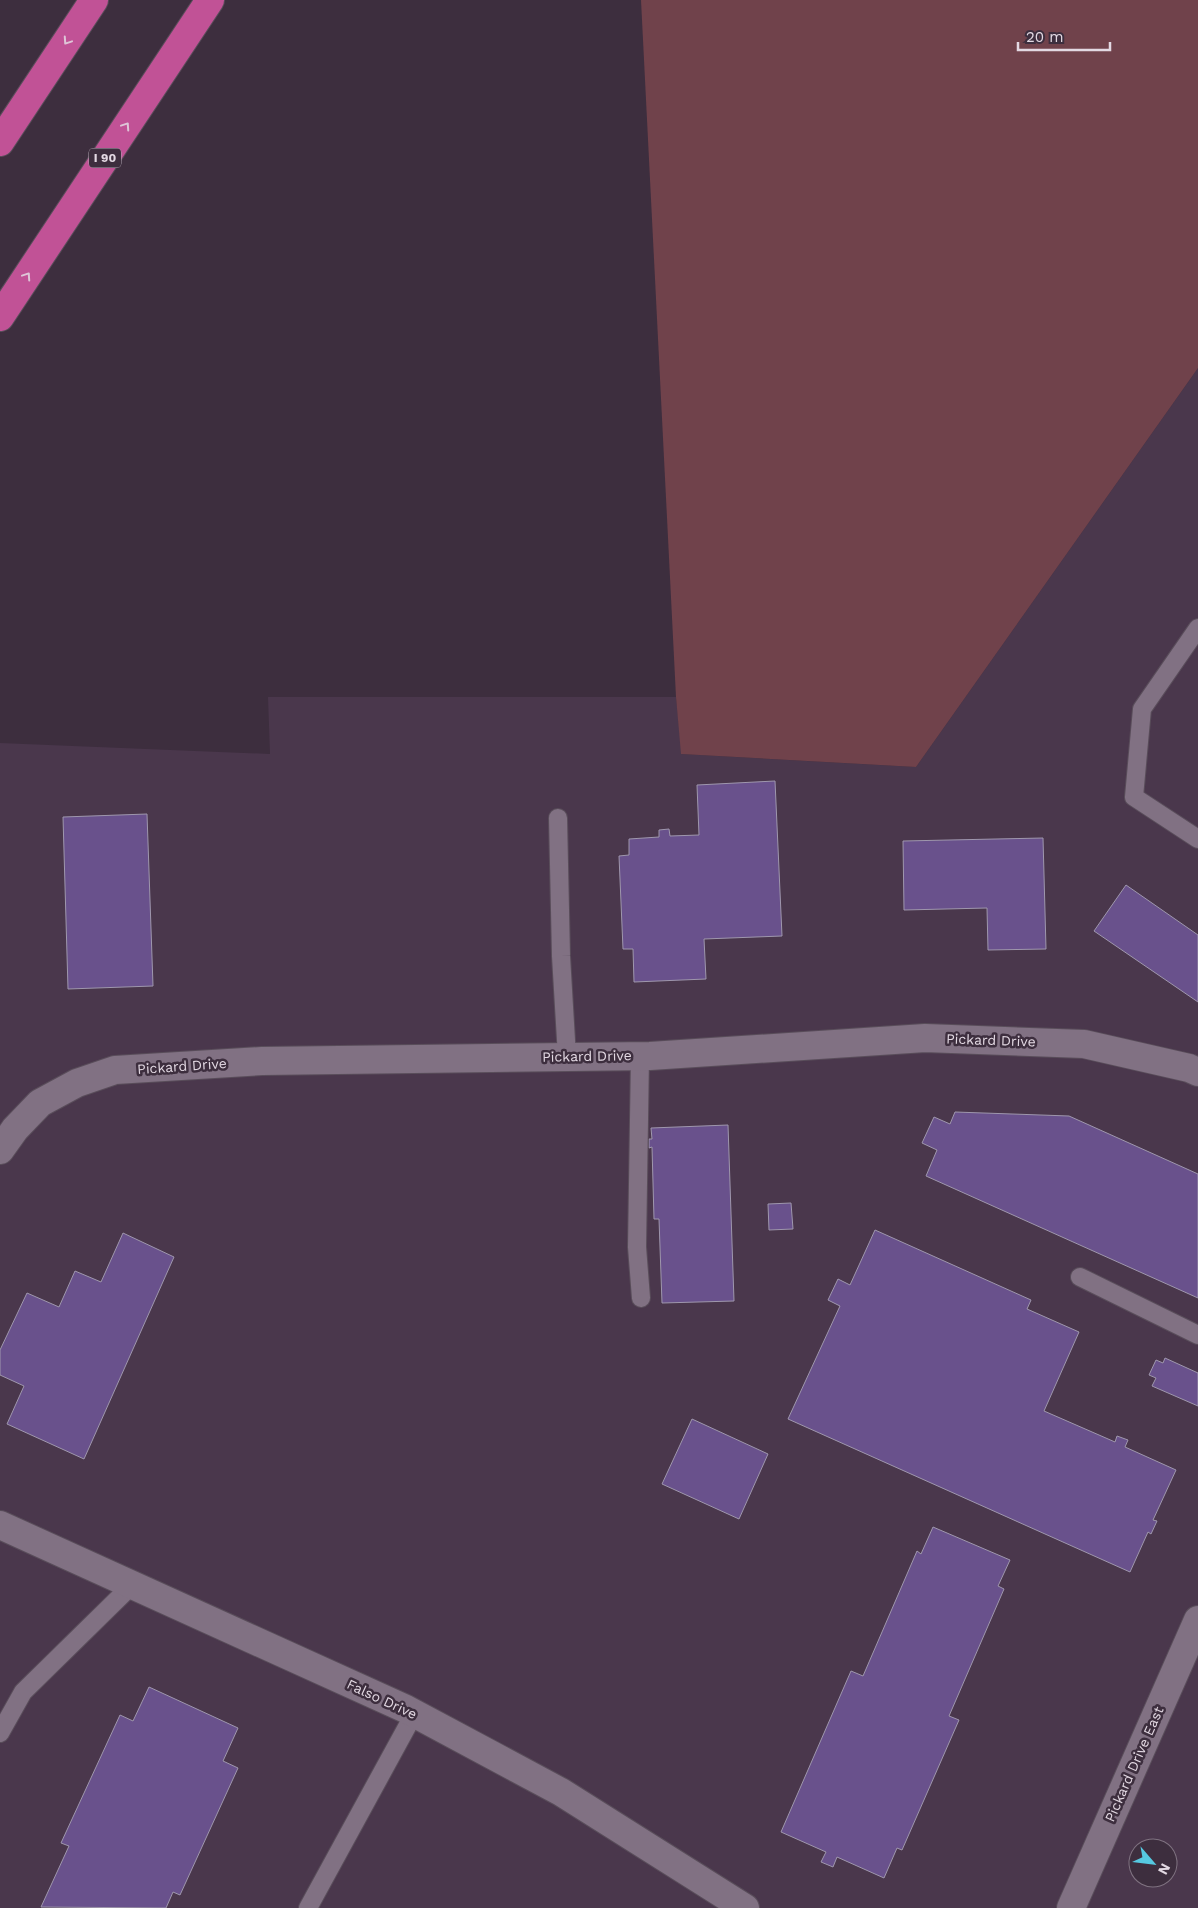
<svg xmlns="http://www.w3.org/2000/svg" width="1198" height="1908" font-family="'Work Sans',sans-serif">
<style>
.built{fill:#4a374c;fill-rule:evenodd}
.green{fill:#70424b}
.building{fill:#69518c;stroke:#9f97ad}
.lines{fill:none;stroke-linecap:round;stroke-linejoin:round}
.lane-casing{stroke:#594d5a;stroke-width:20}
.street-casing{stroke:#594d5a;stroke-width:30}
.highway-casing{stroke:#594d5a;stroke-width:30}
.lane{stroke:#817183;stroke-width:18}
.street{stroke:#817183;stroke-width:28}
.highway{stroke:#c15296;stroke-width:28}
.oneway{stroke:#dec5d7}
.labels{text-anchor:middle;stroke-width:5;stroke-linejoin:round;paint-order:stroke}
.shield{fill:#3d2e3e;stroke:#b1a6b2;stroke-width:1}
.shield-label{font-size:12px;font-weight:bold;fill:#e3d9e3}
.street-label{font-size:14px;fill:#e3d9e3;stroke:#3d2e3e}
</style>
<rect width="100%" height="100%" fill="#3d2e3e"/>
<path class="built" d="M1198,368v1540h-1198v-1165l270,11 -2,-57h408l6,57 234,13zM1138,1848h30v30h-30z"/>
<path class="green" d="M641,0h557v368l-282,399 -235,-13 -5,-57z"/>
<g class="building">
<path d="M775,781l7,155 -78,3 2,40 -72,3 -1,-33h-10l-4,-93 10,-1v-16l30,-2v-7l10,-1 1,7 29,-1 -2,-50z"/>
<path d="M147,814l6,172 -85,3 -5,-172z"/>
<path d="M1043,838l3,111 -58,1 -1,-42 -83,2 -1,-69z"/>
<path d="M1126,885l72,50v67l-104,-71z"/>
<path d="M955,1112l114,4 129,58v124l-272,-122 11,-26 -15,-7 12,-26 16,7z"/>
<path d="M728,1125l6,176 -72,2 -3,-84h-5l-2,-72 -3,1v-9h3l-1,-11z"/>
<path d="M791,1203l2,26 -24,1 -1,-26z"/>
<path d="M875,1230l156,70 -4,9 52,23 -35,79 71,31 2,-6 11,4 -3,7 51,23 -23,50 4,1 -6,13 -3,-2 -18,40 -342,-153 52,-113 -12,-6 10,-21 12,6z"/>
<path d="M123,1233l51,24 -90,202 -77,-35 17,-38 -24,-11v-25l27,-57 32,14 16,-36 26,11z"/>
<path d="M1165,1358l33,15v33l-46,-20 4,-8 -7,-3 7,-15 7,3z"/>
<path d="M692,1419l76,35 -29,65 -77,-35z"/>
<path d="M933,1527l77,33 -12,26 6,3 -55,127 10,4 -57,130 -5,-2 -13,30 -47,-21 -4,10 -12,-5 5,-10 -45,-20 70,-161 12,5 54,-125 4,3z"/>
<path d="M149,1687l89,41 -15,33 15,7 -58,127 -7,-3 -7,16 -125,-1 28,-61 -8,-3 59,-128 13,6z"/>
</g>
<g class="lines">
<defs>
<g id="lane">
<path d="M1198,628l-56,81 -8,88 64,42"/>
<path d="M558,818l3,138 6,101"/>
<path d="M640,1056l-3,191 4,51"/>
<path d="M1080,1277l118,58"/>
<path d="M0,1733l23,-41 109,-107"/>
<path d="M308,1908l106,-194"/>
</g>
<g id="street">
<path d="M0,1150l15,-21 25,-26 37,-20 38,-13 147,-9 388,-5 275,-18 159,6 105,24 9,4"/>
<path d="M0,1525l406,184 155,83 184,116"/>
<path d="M1071,1908l127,-288"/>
</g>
<g id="highway">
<path d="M0,142l94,-142"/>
<path d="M0,317l210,-317"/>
</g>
</defs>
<use href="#lane" class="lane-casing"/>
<use href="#street" class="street-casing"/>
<use href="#highway" class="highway-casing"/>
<use href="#lane" class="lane"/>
<use href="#street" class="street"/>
<use href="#highway" class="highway"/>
</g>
<defs><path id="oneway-chevron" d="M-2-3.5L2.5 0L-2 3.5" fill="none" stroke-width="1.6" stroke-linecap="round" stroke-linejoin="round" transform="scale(1.25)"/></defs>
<g class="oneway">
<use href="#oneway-chevron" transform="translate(67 41) rotate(124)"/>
<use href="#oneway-chevron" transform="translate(126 126) rotate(-56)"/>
<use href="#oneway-chevron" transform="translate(27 276) rotate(-56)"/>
</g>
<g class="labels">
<rect class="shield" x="89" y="148.5" width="32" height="19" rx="4"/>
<g class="shield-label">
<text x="105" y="162">I 90</text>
</g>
<g class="street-label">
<text transform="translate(991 1040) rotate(2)" y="5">Pickard Drive</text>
<text transform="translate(587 1056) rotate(-1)" y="5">Pickard Drive</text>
<text transform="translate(182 1066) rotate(-4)" y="5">Pickard Drive</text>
<text transform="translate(382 1699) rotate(25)" y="5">Falso Drive</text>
<text transform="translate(1134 1764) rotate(-66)" y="5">Pickard Drive East</text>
</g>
</g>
<g transform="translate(1153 1863) rotate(118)"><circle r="24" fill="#3d2e3e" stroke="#7f7280"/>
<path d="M0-4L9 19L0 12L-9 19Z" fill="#56c9e1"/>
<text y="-8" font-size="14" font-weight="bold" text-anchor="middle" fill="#e3d9e3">N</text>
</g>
<path d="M1018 42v8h92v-8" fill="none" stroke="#e3d9e3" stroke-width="2.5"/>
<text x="1026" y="42" font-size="15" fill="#e3d9e3" stroke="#3d2e3e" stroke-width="4" paint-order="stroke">20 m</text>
</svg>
